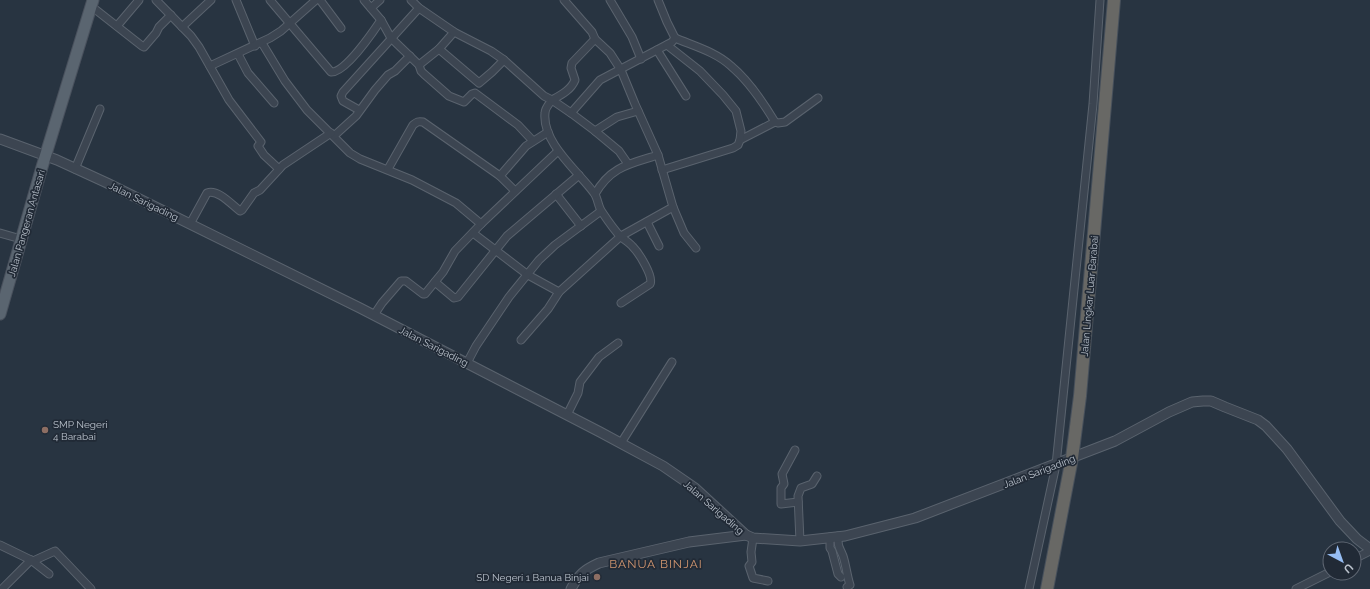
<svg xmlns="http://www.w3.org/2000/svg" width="1370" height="589" font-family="Raleway,sans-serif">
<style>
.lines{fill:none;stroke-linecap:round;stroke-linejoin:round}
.minor-casing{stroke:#5a636e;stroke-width:9}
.tertiary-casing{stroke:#5a636e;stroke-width:11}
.primary-casing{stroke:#49515d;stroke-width:13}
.trunk-casing{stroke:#47505b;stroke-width:14}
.minor{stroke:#3c4551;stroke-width:7}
.tertiary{stroke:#3c4551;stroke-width:9}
.primary{stroke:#5a6570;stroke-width:11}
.trunk{stroke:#686865;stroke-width:12}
.education-dot{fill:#8d6e63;stroke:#212a36;stroke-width:1.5}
.labels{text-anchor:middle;stroke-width:3.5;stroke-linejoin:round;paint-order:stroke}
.street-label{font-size:10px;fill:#b9c1cb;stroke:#212a36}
.poi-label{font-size:10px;fill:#b9c1cb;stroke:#212a36;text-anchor:start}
.quarter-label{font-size:12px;letter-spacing:1px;fill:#d0956f;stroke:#212a36}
</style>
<rect width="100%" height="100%" fill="#283441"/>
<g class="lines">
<defs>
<g id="minor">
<path d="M156,0l35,36 8,11 30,53 32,42 -3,4 6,9 15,14"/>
<path d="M236,0l19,46"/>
<path d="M270,0l61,72c14,1 42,-40 50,-52"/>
<path d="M320,0l21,28"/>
<path d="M364,0l17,20 10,18 28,27 20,-16 15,-17"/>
<path d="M411,0l8,8 35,24 37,19 13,9 40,36 8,4c-3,4 -7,8 -7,13 -3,30 33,58 49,80 4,5 4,14 8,19 6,9 12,18 19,25 4,3 9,6 12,10 6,6 21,30 17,37l-29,19"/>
<path d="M610,0l22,37 9,22"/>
<path d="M91,6l51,40 2,1 12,-14 3,-6 12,-12"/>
<path d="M371,8l9,-8"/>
<path d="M117,26l22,-26"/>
<path d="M182,27l29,-27"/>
<path d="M675,38c19,8 41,14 56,28 18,15 32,36 44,56"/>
<path d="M262,43l23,38 22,29 43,43 10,6 52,21 44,23 25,21 -26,27 -12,21 -18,22h-2l-17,-13h-5l-19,22 -8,12"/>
<path d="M439,49l40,34 13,-11 12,-12"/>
<path d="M657,50l29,46"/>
<path d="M238,54l10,19 26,30"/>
<path d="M419,65l2,6 3,3 25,22 15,6 8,-8 3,-1 43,32 15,16"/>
<path d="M210,66l60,-28 11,-7 35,-31"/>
<path d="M552,100l19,13 29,-33 72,-38 3,-4 -8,-16 -9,-22"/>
<path d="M552,100c9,-5 19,-10 23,-20l-4,-12 1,-5 23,-24"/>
<path d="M359,110l-16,-9 -2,-5 2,-4 76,-84"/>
<path d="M571,113l24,18 24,20 9,13"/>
<path d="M595,131l22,-14 21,-6"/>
<path d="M334,136l22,-20 19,-26 13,-15 7,-4 15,-15"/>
<path d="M740,140l35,-18 3,1 7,-1 33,-24"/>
<path d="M75,169l25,-60"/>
<path d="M388,169l25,-44c4,-3 5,-4 10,-3l77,54"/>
<path d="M662,170l71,-22 5,-3 2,-5 1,-9 -5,-20 -13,-16 -23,-24 -33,-26"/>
<path d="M515,191l-15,-15 26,-30 22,-14"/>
<path d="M556,194l25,32"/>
<path d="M595,194c16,-28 35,-30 63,-39"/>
<path d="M673,207l11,26 12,15"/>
<path d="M647,222l12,24"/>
<path d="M190,224l17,-31c11,-4 24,11 33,18l2,-1 12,-17 6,-3 23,-25 48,-32"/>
<path d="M481,224l77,-73"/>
<path d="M0,233l21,6"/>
<path d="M473,233l55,42 31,17"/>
<path d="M435,282l19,16 4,-1 49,-61 72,-61"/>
<path d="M521,340l27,-31 11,-17 62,-56 52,-29 -15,-52 -23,-51 -14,-34 -11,-17 -15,-14 -3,-7 -28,-32"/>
<path d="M467,363l9,-17 33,-49 30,-37 16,-15 46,-34"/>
<path d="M567,415l11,-22 2,-11 19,-25 19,-14"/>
<path d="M621,443l51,-81"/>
<path d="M795,450l-13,24 2,10 -3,4v16l17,-2"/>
<path d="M838,536c0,12 1,10 5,20 3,9 4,20 7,29l-3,2"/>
<path d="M830,537v11l2,3 6,23 3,3"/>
<path d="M753,538l-2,14 1,10 -3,4 4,12 15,3"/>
<path d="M800,541l-2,-45 3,-8 11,-4 5,-8"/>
<path d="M0,545l33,16 22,-10 36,38"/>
<path d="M1354,559l16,-8"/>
<path d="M2,589l29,-29 18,14"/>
<path d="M1029,589l27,-124 37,-361 7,-104"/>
<path d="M1296,589l34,-17"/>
</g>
<g id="tertiary">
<path d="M0,139l57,21 50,23 253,125 240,124 63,34 32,22 51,47 7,3 47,3 45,-5 70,-18 200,-77 54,-29 23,-10 11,-1h8l14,6 33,13 8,6 21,23 53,72 17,18 13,10"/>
<path d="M571,589c8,-15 13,-19 28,-26l90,-21 57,-7"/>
</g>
<path id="primary" d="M0,314l42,-147 51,-167"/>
<path id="trunk" d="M1047,589l25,-131 8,-62 34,-396"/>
</defs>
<use href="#minor" class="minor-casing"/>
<use href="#tertiary" class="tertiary-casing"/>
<use href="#primary" class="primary-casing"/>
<use href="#trunk" class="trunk-casing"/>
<use href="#minor" class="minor"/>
<use href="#tertiary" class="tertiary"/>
<use href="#primary" class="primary"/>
<use href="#trunk" class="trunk"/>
</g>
<g class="education-dot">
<circle cx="45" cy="430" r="4"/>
<circle cx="597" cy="577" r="4"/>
</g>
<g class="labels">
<g class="street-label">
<text transform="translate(144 201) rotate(26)" y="4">Jalan Sarigading</text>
<text transform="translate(26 223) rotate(-74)" y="4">Jalan Pangeran Antasari</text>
<text transform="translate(1089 296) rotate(-85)" y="4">Jalan Lingkar Luar Barabai</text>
<text transform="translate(434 346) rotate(27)" y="4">Jalan Sarigading</text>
<text transform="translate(1039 471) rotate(-21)" y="4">Jalan Sarigading</text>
<text transform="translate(714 507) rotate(41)" y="4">Jalan Sarigading</text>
</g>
<g class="poi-label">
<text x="53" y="428">SMP Negeri<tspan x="53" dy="12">4 Barabai</tspan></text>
<text x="589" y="581" text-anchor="end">SD Negeri 1 Banua Binjai</text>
</g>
<g class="quarter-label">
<text x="656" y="568">BANUA BINJAI</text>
</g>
</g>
<g transform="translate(1342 561) rotate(139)"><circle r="19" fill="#212a36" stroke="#5e6672"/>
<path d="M0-3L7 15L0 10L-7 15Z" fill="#96bdf3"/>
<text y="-6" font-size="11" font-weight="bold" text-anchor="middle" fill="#b9c1cb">U</text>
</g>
</svg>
